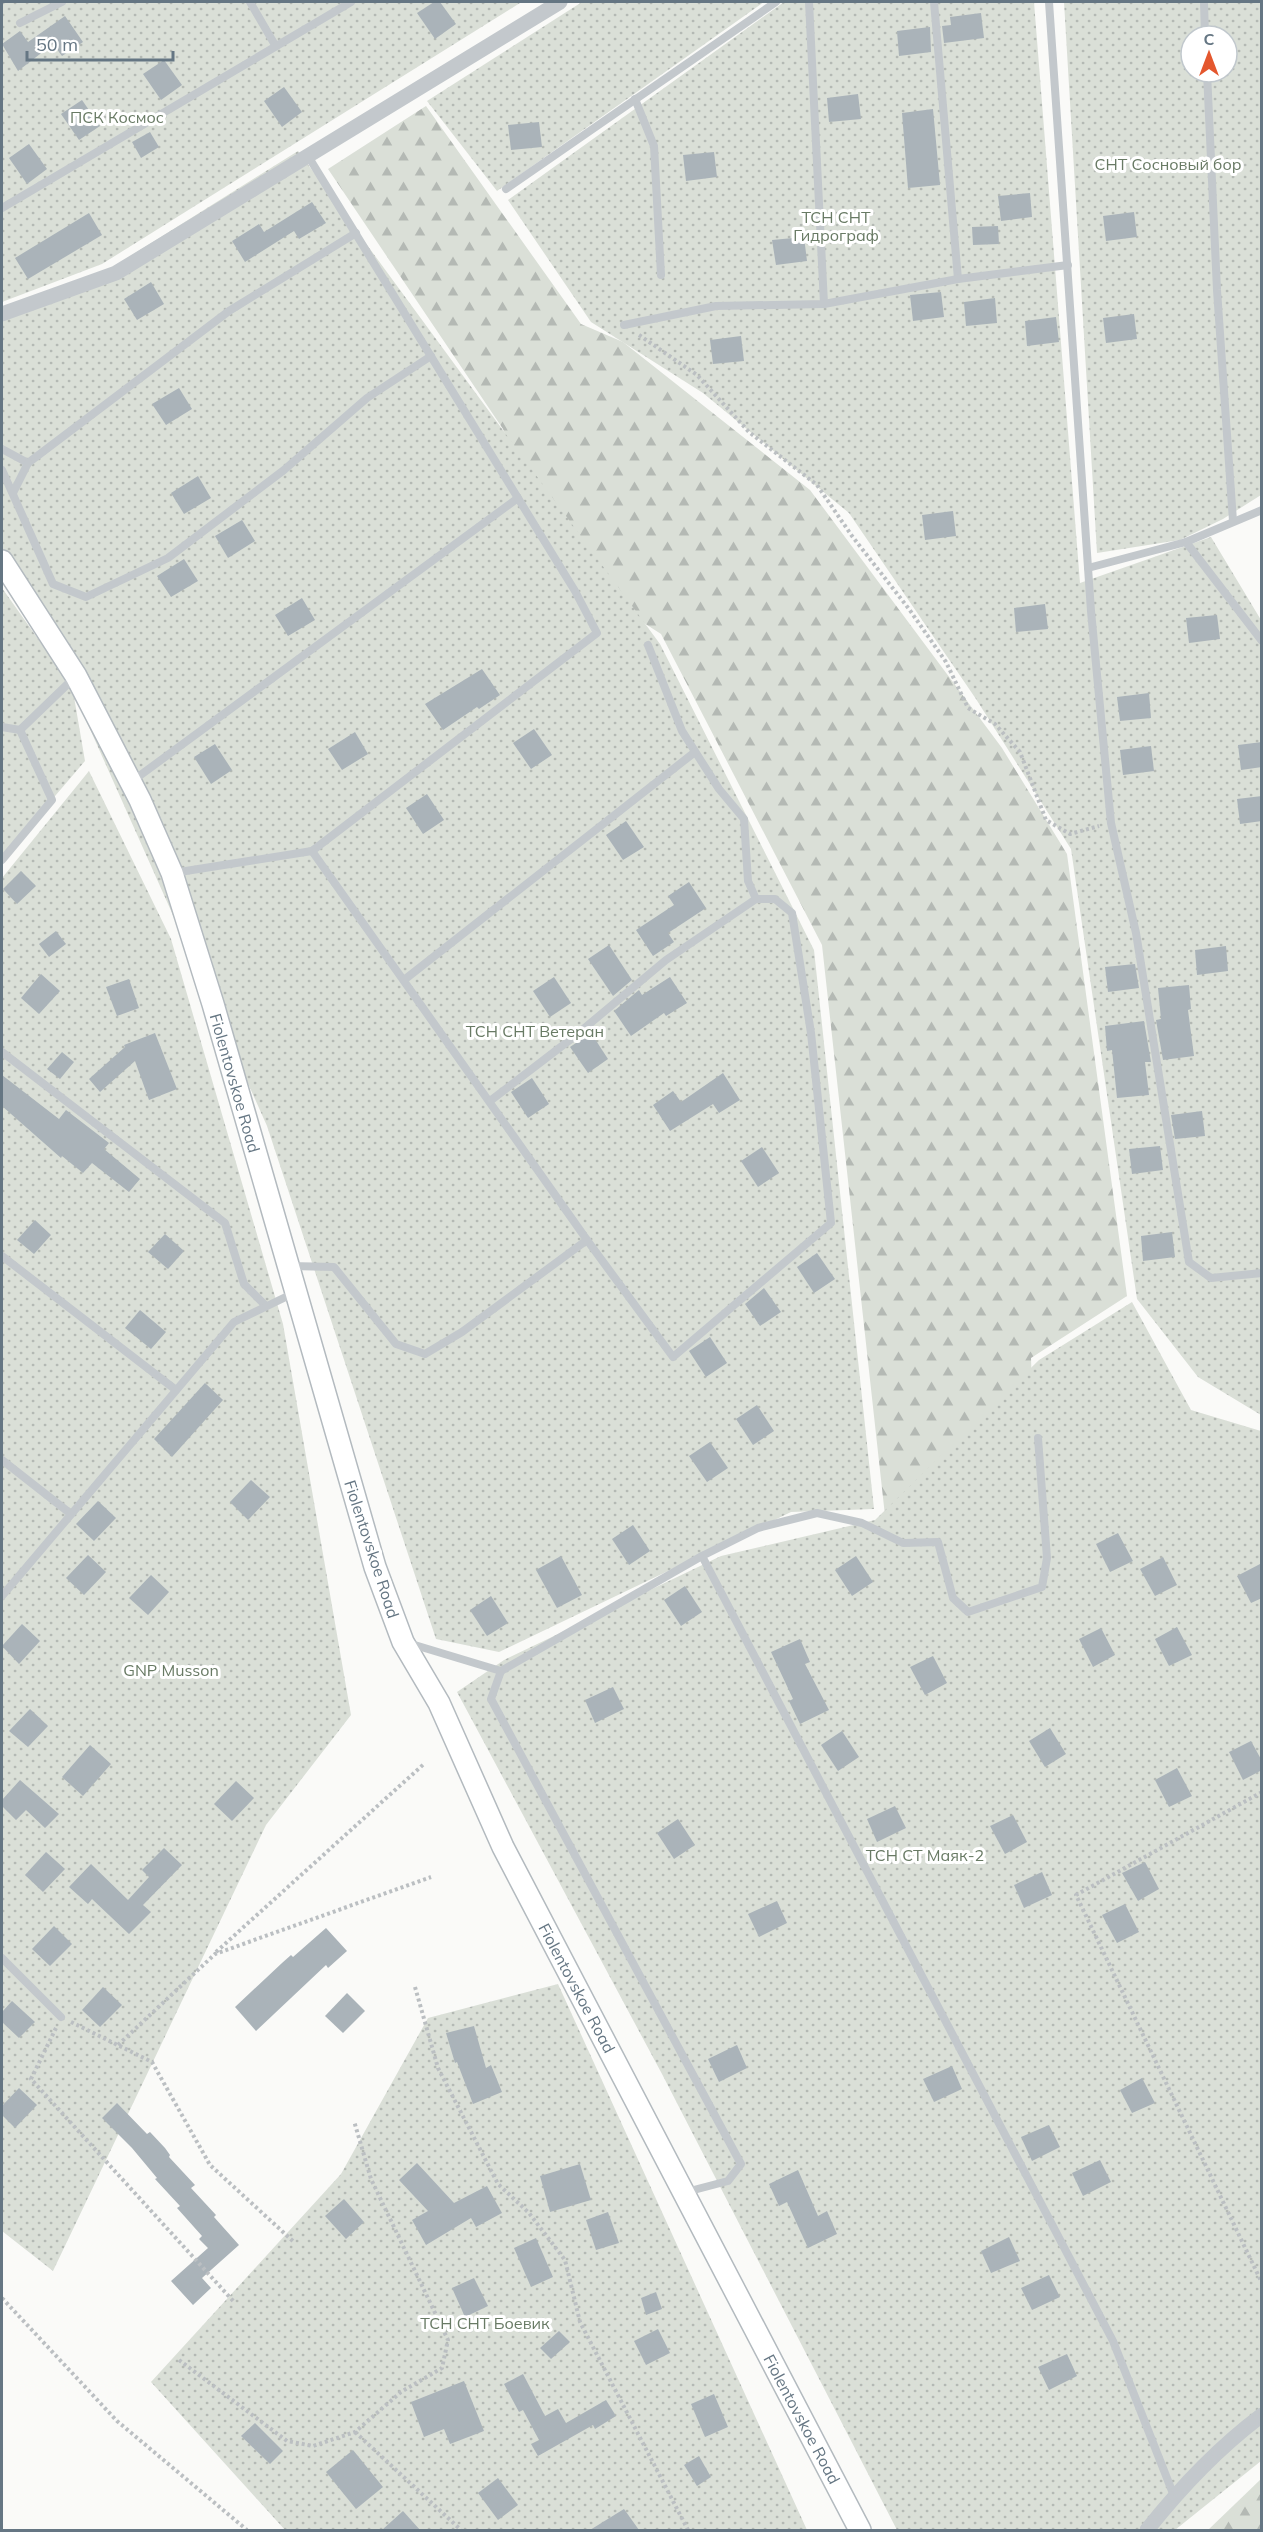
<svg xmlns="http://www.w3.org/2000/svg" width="1263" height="2532" font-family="Mulish,sans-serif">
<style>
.forest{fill:url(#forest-firs)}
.garden{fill:url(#garden-dots);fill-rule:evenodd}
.building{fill:#aab3b9}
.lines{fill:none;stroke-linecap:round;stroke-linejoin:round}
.secondary-casing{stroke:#b3babf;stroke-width:24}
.path{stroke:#bbbfc2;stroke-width:4;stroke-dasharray:3 3;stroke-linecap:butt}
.service{stroke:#c3c8cc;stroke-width:8}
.minor{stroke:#c3c8cc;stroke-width:15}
.secondary{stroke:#fff;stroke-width:21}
.labels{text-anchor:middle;stroke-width:6;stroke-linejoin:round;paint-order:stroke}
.park-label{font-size:16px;fill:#687a64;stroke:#fff}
.street-label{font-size:16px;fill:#657683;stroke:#fff}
</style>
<defs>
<pattern id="forest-firs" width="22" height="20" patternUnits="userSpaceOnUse" patternTransform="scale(1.5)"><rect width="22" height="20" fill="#dadfd7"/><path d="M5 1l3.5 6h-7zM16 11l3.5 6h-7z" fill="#b4b9b4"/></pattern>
<pattern id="garden-dots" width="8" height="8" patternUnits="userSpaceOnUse" patternTransform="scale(1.5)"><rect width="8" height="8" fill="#dadfd7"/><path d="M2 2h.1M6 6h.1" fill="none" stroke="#b4b9b4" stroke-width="1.8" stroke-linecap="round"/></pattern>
</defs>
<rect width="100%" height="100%" fill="#fafaf8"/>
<g class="forest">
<path d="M426,106l155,218 42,18 187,148 192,258 65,106 60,442 -96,62 5,144 -144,77 -70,-634 -161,-311 -104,-67 -54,-138 -175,-260z"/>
<path d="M1261,2479v51h-53z"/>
</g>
<g class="garden">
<path d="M2,2h517l1,1 -418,261 -100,38z"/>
<path d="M582,2h182l-267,189 -70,-90z"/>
<path d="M784,2h250l46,581 131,-46 50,83v795l-63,-38 -61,-78 -66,-450 -95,-150 -127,-186 -146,-120 -112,-71 -83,-122z"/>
<path d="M1064,2h197v493l-38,24 -43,21 -83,13zM1191,36h36v36h-36z"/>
<path d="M298,151l362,493 154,306 60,559 -83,3 -292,140 -63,-13 -169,-513 -194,-435 12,70 -83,97v-270l68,96 -68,-104v-271l111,-42z"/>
<path d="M89,771l82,168 112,385 68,391 -85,110 -213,446 -51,-40v-1353z"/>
<path d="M1132,1302l59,108 70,21v1030l-86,69h-278l-235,-456 -205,-382 47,-32 217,-104 154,-36 164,-160z"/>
<path d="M558,1984l249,546h-522l-134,-148 190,-208 87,-156z"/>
</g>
<g class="building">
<path d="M434,2h6l16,22 -21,15 -18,-26z"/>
<path d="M981,13l3,25 -40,5 -2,-17 9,-1 -1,-8z"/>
<path d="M65,16l18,26 -21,14 -9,-12 -35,27 -16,-27 18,-13 8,11z"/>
<path d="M930,27l1,25 -32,4 -2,-25z"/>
<path d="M164,60l18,25 -21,15 -18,-26z"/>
<path d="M284,87l18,25 -20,15 -18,-26z"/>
<path d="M858,94l3,25 -32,3 -2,-24z"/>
<path d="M82,100l18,26 -21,14 -18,-26z"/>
<path d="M933,109l7,76 -32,3 -6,-75z"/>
<path d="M539,122l3,25 -31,3 -3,-25z"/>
<path d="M150,132l9,15 -18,11 -9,-16z"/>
<path d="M29,144l18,25 -20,15 -18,-26z"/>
<path d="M714,152l3,25 -31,4 -3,-26z"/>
<path d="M1030,193l2,24 -31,4 -3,-25z"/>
<path d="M312,202l14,21 -27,16 -5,-8 -49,31 -13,-21 27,-17 5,8z"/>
<path d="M1134,212l3,25 -31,4 -3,-25z"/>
<path d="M89,213l13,22 -74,44 -13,-21z"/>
<path d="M998,226l1,18 -26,1 -1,-18z"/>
<path d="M804,237l3,24 -31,4 -4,-25z"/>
<path d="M151,282l13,22 -27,16 -13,-21z"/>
<path d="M941,292l3,25 -31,4 -3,-26z"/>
<path d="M995,298l2,25 -31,3 -2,-24z"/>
<path d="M1134,314l3,25 -31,4 -3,-25z"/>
<path d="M1056,317l3,25 -32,4 -2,-25z"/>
<path d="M741,336l3,25 -31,3 -3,-24z"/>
<path d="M179,388l13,21 -26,16 -14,-21z"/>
<path d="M198,476l13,22 -27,16 -13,-21z"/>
<path d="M953,511l3,25 -31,4 -3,-25z"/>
<path d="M242,520l13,21 -27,17 -13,-22z"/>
<path d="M184,559l14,22 -27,16 -14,-21z"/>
<path d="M302,598l13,22 -27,16 -13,-21z"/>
<path d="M1045,604l3,25 -32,3 -2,-24z"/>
<path d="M1217,615l3,24 -31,4 -3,-25z"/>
<path d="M482,669l18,26 -21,14 -2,-2 -34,23 -18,-26z"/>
<path d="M1149,693l2,25 -31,3 -3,-24z"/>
<path d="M534,729l18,26 -21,14 -18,-26z"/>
<path d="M355,732l13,22 -26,16 -14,-21z"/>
<path d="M1262,742v25l-21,3 -3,-25z"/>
<path d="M215,744l17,26 -21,14 -17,-27z"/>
<path d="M1151,746l3,25 -31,4 -3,-25z"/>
<path d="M427,794l17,26 -21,14 -17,-26z"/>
<path d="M1262,796v25l-22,3 -3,-25z"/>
<path d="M626,821l18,26 -21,13 -17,-25z"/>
<path d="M21,871l15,15 -19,18 -14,-15z"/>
<path d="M689,882l17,26 -38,25 6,9 -21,14 -17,-26 38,-25 -6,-9z"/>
<path d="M56,931l10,13 -17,13 -10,-13z"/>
<path d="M609,945l23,35 -19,16 -25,-37z"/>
<path d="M1226,946l2,25 -31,4 -2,-25z"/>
<path d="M1135,964l4,24 -31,4 -3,-25z"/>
<path d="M41,974l19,17 -21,23 -18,-16z"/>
<path d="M554,977l17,26 -21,14 -17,-26z"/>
<path d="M670,977l17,26 -21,13 -2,-3 -33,23 -17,-25 25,-21 3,5z"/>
<path d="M129,979l10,29 -22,8 -11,-29z"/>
<path d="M1189,985l2,24 -3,1 6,46 -31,4 -7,-40 5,-1 -3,-31z"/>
<path d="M1144,1021l7,41h-6l4,33 -32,3 -5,-48 -5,1 -2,-25z"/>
<path d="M155,1033l22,56 -28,11 -14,-39 -35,31 -11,-13 36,-32 -1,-2z"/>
<path d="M591,1033l17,26 -20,14 -18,-26z"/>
<path d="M62,1052l12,10 -14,17 -13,-10z"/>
<path d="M723,1073l17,27 -21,13 -6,-9 -43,27 -17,-26 20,-14 8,11z"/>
<path d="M2,1075l57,44 7,-9 43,33 -5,6 36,30 -11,13 -37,-29 -9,10 -21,-17 -1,2 -59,-52z"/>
<path d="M532,1078l17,26 -21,14 -17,-26z"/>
<path d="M1202,1111l3,25 -30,3 -4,-24z"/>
<path d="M1160,1146l3,24 -31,4 -3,-25z"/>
<path d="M762,1147l17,26 -21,14 -17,-26z"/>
<path d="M35,1220l16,15 -17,19 -17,-14z"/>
<path d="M1172,1232l3,25 -32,4 -2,-25z"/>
<path d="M165,1234l19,17 -16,18 -20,-17z"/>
<path d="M817,1253l18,26 -21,14 -17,-26z"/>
<path d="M764,1288l17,24 -21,14 -15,-22z"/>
<path d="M140,1310l26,22 -15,17 -26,-21z"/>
<path d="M710,1337l17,26 -21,14 -17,-26z"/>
<path d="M205,1383l18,17 -51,57 -18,-18z"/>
<path d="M757,1405l17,26 -21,14 -17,-26z"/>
<path d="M710,1442l18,26 -21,14 -18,-26z"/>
<path d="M251,1480l19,17 -22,23 -18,-18z"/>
<path d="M98,1501l18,17 -22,23 -18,-17z"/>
<path d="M633,1525l17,26 -21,14 -17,-26z"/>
<path d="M1118,1533l15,28 -23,11 -14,-28z"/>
<path d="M88,1555l18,17 -22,23 -18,-17z"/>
<path d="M561,1556l21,39 -25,13 -21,-38z"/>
<path d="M856,1556l17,26 -21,14 -17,-26z"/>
<path d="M1163,1557l14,28 -22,11 -15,-27z"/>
<path d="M1262,1563v35l-11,5 -14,-27z"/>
<path d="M151,1575l18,17 -21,23 -19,-17z"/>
<path d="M685,1586l17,26 -21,14 -17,-26z"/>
<path d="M491,1596l17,27 -21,13 -17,-26z"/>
<path d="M22,1624l18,17 -21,23 -17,-18z"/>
<path d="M1177,1627l15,28 -23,11 -14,-27z"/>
<path d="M1101,1628l14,27 -22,12 -14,-28z"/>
<path d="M800,1639l10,23 -5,2 24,46 -29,14 -11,-23 4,-2 -22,-47z"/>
<path d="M933,1656l14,27 -22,12 -15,-28z"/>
<path d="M613,1687l11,22 -29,14 -10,-23z"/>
<path d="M30,1709l18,17 -20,21 -19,-16z"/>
<path d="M1050,1728l16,26 -21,13 -16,-26z"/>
<path d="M842,1731l17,26 -21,14 -17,-26z"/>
<path d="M1251,1741l11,20v9l-19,10 -14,-28z"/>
<path d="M90,1745l21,19 -28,32 -21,-19z"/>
<path d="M1177,1768l15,28 -23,11 -14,-27z"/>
<path d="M20,1780l39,34 -14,14 -19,-18 -10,10 -14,-14v-6z"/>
<path d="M236,1781l18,17 -22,23 -18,-17z"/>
<path d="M895,1806l11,22 -29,14 -10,-23z"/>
<path d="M1013,1815l14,27 -22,12 -15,-28z"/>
<path d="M678,1819l17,26 -21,14 -17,-26z"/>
<path d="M164,1848l18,17 -39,40 8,7 -22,22 -37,-35 -4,5 -19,-17 22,-23 37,36 21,-23 -7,-7z"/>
<path d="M46,1852l19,17 -22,23 -18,-17z"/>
<path d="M1145,1862l14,27 -21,12 -16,-28z"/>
<path d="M1042,1872l10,23 -28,13 -10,-23z"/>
<path d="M777,1901l10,22 -28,14 -11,-23z"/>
<path d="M1125,1904l14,28 -22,11 -15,-28z"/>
<path d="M54,1926l18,18 -22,22 -18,-17z"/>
<path d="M326,1928l21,23 -19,17 -2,-3 -70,66 -21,-24 47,-44 9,-8 2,2z"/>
<path d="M103,1987l19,18 -22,22 -18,-17z"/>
<path d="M347,1993l18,18 -22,22 -18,-17z"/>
<path d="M12,2001l23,21 -16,16 -17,-16v-10z"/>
<path d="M474,2026l12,42 5,-3 11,27 -29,12 -16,-42 -2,1 -9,-30z"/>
<path d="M737,2045l10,23 -28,14 -11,-23z"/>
<path d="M952,2066l10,23 -28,13 -11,-23z"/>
<path d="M1142,2078l13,25 -23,10 -12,-23z"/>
<path d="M19,2088l18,17 -22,23 -13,-13v-9z"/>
<path d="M117,2103l30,31 3,-2 15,16 5,7 -1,2 26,28 -4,3 25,27 -2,2 25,28 -37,33 9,10 -18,17 -22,-24 37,-33 -9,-9 3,-3 -25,-28 3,-2 -25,-27 2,-1 -25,-30 -30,-30z"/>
<path d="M1049,2125l11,22 -28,14 -11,-24z"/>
<path d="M1100,2160l11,22 -28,14 -11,-23z"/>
<path d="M417,2163l37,40 33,-17 15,27 -26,14 -5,-9 -45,27 -14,-25 16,-9 -29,-31z"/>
<path d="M580,2164l11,36 -41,12 -10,-36z"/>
<path d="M798,2170l20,46 9,-5 10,23 -29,14 -21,-46 -8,4 -10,-22z"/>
<path d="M344,2199l20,23 -18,17 -21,-23z"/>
<path d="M608,2212l11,31 -23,7 -10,-30z"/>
<path d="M1009,2237l11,24 -29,12 -10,-22z"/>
<path d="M536,2238l17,39 -22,10 -17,-39z"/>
<path d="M1049,2275l11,22 -28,13 -11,-22z"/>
<path d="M474,2278l14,28 -23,11 -13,-29z"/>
<path d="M656,2292l6,17 -16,6 -5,-17z"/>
<path d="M658,2329l12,24 -24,12 -12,-24z"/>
<path d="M559,2331l11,11 -19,17 -11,-11z"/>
<path d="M1067,2354l10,22 -28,14 -11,-23z"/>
<path d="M523,2374l22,42 13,-7 8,14 40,-23 10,16 -21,13 -2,-4 -55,31 -7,-12 8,-4 -16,-30 -4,2 -15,-28z"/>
<path d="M464,2381l20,50 -34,13 -6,-15 -20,8 -13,-35z"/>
<path d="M714,2394l14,33 -23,10 -14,-33z"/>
<path d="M255,2423l28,28 -13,13 -29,-28z"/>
<path d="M353,2450l30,37 -27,22 -30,-37z"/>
<path d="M699,2456l12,21 -14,9 -13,-21z"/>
<path d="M498,2478l20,27 -20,15 -20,-27z"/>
<path d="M624,2509l15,21h-49z"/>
<path d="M403,2511l17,19h-38z"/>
</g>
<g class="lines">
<defs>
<path id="secondary" d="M2,561l74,115 64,124 32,73 41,131 162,563 28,75 36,61 64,144 357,683"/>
</defs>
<use href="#secondary" class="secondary-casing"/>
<g class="path">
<path d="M639,335l58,40 52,57 68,53 35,51 57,73 37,53 22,46 27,16 25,28 26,68 24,14 29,-8"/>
<path d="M1262,1792l-186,103 186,388"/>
<path d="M216,1952l209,-189"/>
<path d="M415,1987l23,81 60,116 31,29 36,47 15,62 108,208"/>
<path d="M71,2022l81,40 58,103 85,78"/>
<path d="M56,2028l-25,51 204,224"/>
<path d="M118,2045l97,-91 216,-77"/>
<path d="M2,2298l115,123 130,109"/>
<path d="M179,2360l108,81 26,5 42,-14 46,-40 41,-24 6,-28 -77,-161 -17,-58"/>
<path d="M355,2432l106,98"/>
</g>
<g class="service">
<path d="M250,2l25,43"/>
<path d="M809,2l15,302"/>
<path d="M934,2l24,277"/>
<path d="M1049,2l42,609 20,212 25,110 53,329 22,16 51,-5"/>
<path d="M1204,2l1,34"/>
<path d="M20,23l42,-21"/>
<path d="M1207,72l10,218 16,231"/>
<path d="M635,99l19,47 7,129"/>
<path d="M506,189l270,-187"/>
<path d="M2,208l349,-206"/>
<path d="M624,325l92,-19 108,-2 134,-25 110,-14"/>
<path d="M2,449l26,14 201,-152 127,-78"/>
<path d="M2,470l51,114 33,13 82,-39 116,-88 83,-72 64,-42"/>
<path d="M13,493l15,-30"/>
<path d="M1186,542l76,99"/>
<path d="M1088,568l98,-26 76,-32"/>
<path d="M2,727l18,3"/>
<path d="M20,730l55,-53"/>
<path d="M131,782l387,-284"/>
<path d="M312,851l275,389 86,117 158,-134 -20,-190 -19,-120 -17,-14h-19l-8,-18 -4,-62 -25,-30 -37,-58 -34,-86"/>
<path d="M2,860l50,-60 -32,-70"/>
<path d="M173,873l139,-22 285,-218 -22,-42 -267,-435"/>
<path d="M404,980l291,-228"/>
<path d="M2,1052l223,171 19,61 22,22"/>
<path d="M490,1101l85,-65 91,-76 90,-61"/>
<path d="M2,1256l174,134"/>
<path d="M291,1266l43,1 62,77 29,10 37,-22 125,-92"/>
<path d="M2,1460l69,54"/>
<path d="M702,1556l411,785 61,155"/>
<path d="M2,1596l232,-274 60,-29"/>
<path d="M408,1643l93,28 201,-115 56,-28 59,-15 45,10 41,20 35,-1 15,56 15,14 74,-25 5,-29 -9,-120"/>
<path d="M501,1671l-10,28 250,465 -13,17 -42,11"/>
<path d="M2,1958l59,59"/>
</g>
<g class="minor">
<path d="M2,314l114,-41 444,-271"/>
<path d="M1147,2530c34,-43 71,-82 115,-115"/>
</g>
<use href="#secondary" class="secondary"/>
</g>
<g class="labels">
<g class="park-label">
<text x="117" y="123">ПСК Космос</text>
<text x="1168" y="170">СНТ Сосновый бор</text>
<text x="836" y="223">ТСН СНТ<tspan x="836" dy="18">Гидрограф</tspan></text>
<text x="535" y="1037">ТСН СНТ Ветеран</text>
<text x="171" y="1676">GNP Musson</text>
<text x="925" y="1861">ТСН СТ Маяк-2</text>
<text x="485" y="2329">ТСН СНТ Боевик</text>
</g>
<g class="street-label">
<text transform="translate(235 1083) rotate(74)" y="6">Fiolentovskoe Road</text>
<text transform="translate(372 1549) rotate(72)" y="6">Fiolentovskoe Road</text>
<text transform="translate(577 1988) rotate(62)" y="6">Fiolentovskoe Road</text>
<text transform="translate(802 2419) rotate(62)" y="6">Fiolentovskoe Road</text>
</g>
</g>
<rect width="1263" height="2532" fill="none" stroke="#657683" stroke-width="6"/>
<g transform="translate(1209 54)"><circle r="28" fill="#ffffff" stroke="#c1c8cd" stroke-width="1.5"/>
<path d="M0-4.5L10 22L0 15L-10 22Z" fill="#e4572e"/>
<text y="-9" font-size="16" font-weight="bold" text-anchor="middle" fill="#657683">С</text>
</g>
<path d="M27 51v9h146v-9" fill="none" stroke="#657683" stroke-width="3"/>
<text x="36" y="51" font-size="18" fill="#657683" stroke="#ffffff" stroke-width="4.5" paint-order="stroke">50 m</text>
</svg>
